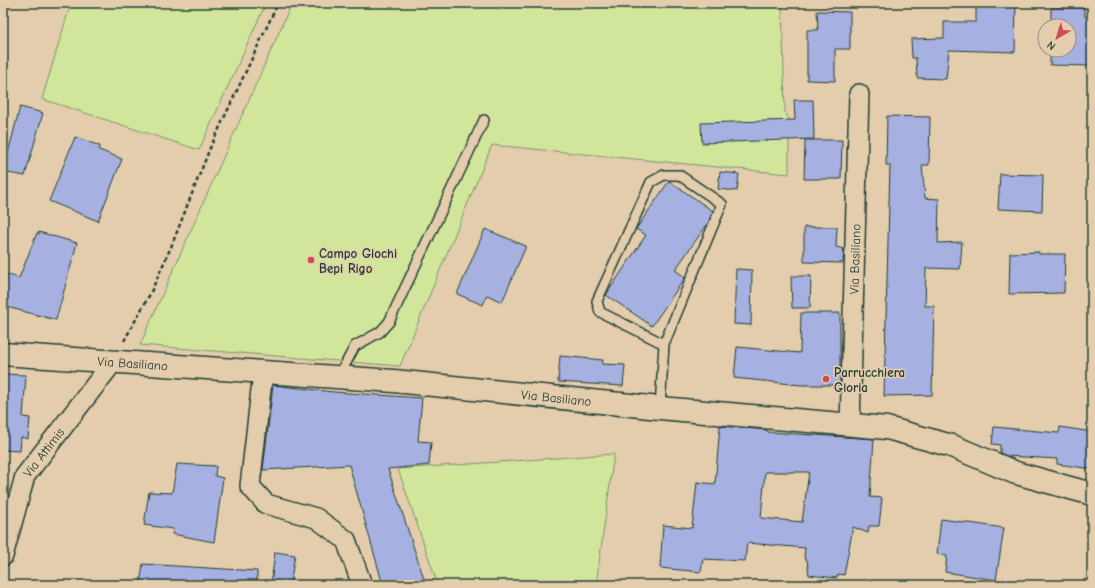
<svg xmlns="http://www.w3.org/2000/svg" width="1095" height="588" font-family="'Comic Neue',sans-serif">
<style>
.green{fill:#d2e69b;stroke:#789268}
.building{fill:#a6b1e1;stroke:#1f3d34;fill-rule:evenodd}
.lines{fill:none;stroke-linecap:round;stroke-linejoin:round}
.service-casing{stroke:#1f3d34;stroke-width:12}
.minor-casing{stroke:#1f3d34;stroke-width:22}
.tertiary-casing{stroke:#1f3d34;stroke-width:25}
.path{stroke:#1f3d34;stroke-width:2.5;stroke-dasharray:4 3;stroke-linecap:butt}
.service{stroke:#e4cdad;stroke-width:9}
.minor{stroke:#e4cdad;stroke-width:19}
.tertiary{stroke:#e4cdad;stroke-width:22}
.poi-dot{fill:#d1495b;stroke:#e4cdad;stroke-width:1.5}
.labels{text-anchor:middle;stroke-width:3;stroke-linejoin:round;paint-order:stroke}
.poi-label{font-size:13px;font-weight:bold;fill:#1f3d34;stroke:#e4cdad;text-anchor:start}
.street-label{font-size:13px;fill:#1f3d34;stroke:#e4cdad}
</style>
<rect width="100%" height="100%" fill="#e4cdad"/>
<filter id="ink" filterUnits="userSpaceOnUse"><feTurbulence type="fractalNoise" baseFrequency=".025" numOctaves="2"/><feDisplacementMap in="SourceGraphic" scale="8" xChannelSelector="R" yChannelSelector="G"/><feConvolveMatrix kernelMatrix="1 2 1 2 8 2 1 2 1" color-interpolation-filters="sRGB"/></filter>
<g filter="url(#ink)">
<g class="green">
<path d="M71,3h195l-67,147 -157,-51z"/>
<path d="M292,3h490l3,109 4,7v55l-297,-29 -92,221 -260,-21z"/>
<path d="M614,454l-18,131h-158l-40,-116z"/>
</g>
<g class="building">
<path d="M976,3h40l-1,49 -66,-2 -3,29 -29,-1 -1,-20h-4l-1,-19 33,-1v-16h32z"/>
<path d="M1051,8h33l1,9h7v49l-42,-1v-15h19v-24h-18z"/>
<path d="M817,11l33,1v37h-15v32l-28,-1v-50h11z"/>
<path d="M794,100h19l1,39 -112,4 -1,-20 94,-3z"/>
<path d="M20,107l23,6 -18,63 -22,-4z"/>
<path d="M887,116l43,1 -1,48h-7l3,33 14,1 -1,44 24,-1 -2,27 -34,-1 -1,38h9l-2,89 -48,1 6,-231h-4z"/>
<path d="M75,137l25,9 -1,4 23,9 -24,62 -49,-20z"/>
<path d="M805,140h37l-1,39h-37z"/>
<path d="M720,172l19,2 -2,17 -19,-2z"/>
<path d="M1000,174l43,1 -1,36 -44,-2z"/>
<path d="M669,181l44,30 -5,12 -33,47 10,7 -1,2 -32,47 -46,-31 40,-60 -10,-6z"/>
<path d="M804,227h33l-1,20 8,2 -1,14 -39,-1z"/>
<path d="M485,229l41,17 -24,56 -15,-7 -4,10 -26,-11z"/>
<path d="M39,232l38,11 -21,77 -53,-14v-33l16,5 18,-45 2,1z"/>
<path d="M1039,252v2h26l-1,39 -55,1 1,-41z"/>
<path d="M736,269l16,1 -1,55 -17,-1z"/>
<path d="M791,276h20l-1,32h-18z"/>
<path d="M801,313h39v72h-39l-67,-7 3,-31 63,6z"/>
<path d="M560,356l43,4 -1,4 23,1 -2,21 -65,-4z"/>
<path d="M3,374l23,1 -3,42 7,1 -2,21 -7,-2 -1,14 -17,-1z"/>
<path d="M273,385l61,7 88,6 -4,43 13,1 -2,23 -41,4 37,113 -11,3h-31l-34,-120 -86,5z"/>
<path d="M720,426l47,4 1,2 106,7 -4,58 12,1 -3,28h-10l-1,7 -15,-6 -9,48 -5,-1 -3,4 -27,-3 -2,-15 -3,-2 1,-10 -58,-5 -2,18 -42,-2 -2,13 -41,-4 3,-43 29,3 5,-46 18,2zM765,472h44l-7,50 -41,-4z"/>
<path d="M994,427l65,6 1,-6 32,5v37l-35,-5v-5l-50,-3 -7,-3v-8l-8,-1z"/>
<path d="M177,464l39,2 -1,10 8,2 -9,64 -42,-8 1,-5 -29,-4 5,-33 23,1z"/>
<path d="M941,519l63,9 -8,52 -51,-8 2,-16 -10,-2z"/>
<path d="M275,552l20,3 -5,30h-19z"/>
<path d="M143,564l114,7v14h-117z"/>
</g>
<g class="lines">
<defs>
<g id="service">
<path d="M339,376l16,-30 25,-14 9,-10 95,-202"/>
<path d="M660,408l4,-64 58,-140 -43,-29h-15l-13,7 -54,119 3,11 64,32"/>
</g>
<g id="minor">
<path d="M263,372l-13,114 16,18 50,14 30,22 16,45"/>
<path id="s1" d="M850,425l9,-331"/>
<path id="s2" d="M3,556l22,-80 88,-114"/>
</g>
<g id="tertiary">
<path id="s3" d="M3,354l391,27 266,27 227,20 65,18 64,27 76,21"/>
</g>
</defs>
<use href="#service" class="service-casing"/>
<use href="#minor" class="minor-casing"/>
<use href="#tertiary" class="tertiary-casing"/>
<path class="path" d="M124,341l26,-47 21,-47 39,-99 68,-145"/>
<use href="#service" class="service"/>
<use href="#minor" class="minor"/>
<use href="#tertiary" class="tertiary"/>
</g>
</g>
<g class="poi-dot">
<circle cx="311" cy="260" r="4"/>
<circle cx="826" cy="379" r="4"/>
</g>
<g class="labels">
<g class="poi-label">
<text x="319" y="258">Campo Giochi<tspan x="319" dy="15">Bepi Rigo</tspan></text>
<text x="834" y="377">Parrucchiera<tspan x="834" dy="15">Gloria</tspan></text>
</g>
<g class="street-label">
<text dy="5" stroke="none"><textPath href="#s1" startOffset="166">Via Basiliano</textPath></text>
<text dy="5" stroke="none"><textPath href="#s3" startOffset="130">Via Basiliano</textPath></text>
<text dy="5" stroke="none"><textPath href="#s3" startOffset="555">Via Basiliano</textPath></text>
<text dy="5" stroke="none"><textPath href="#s2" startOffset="113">Via Attimis</textPath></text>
</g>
</g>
<rect width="1095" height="588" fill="none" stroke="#e4cdad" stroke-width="16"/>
<rect x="8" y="8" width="1079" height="572" fill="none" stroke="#1f3d34" stroke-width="1.5" filter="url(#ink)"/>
<g transform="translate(1057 38) rotate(218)"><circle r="19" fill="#e4cdad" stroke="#95937d"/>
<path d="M0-3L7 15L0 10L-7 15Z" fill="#d1495b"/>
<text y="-6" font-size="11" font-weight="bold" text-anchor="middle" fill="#1f3d34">N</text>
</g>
</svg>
